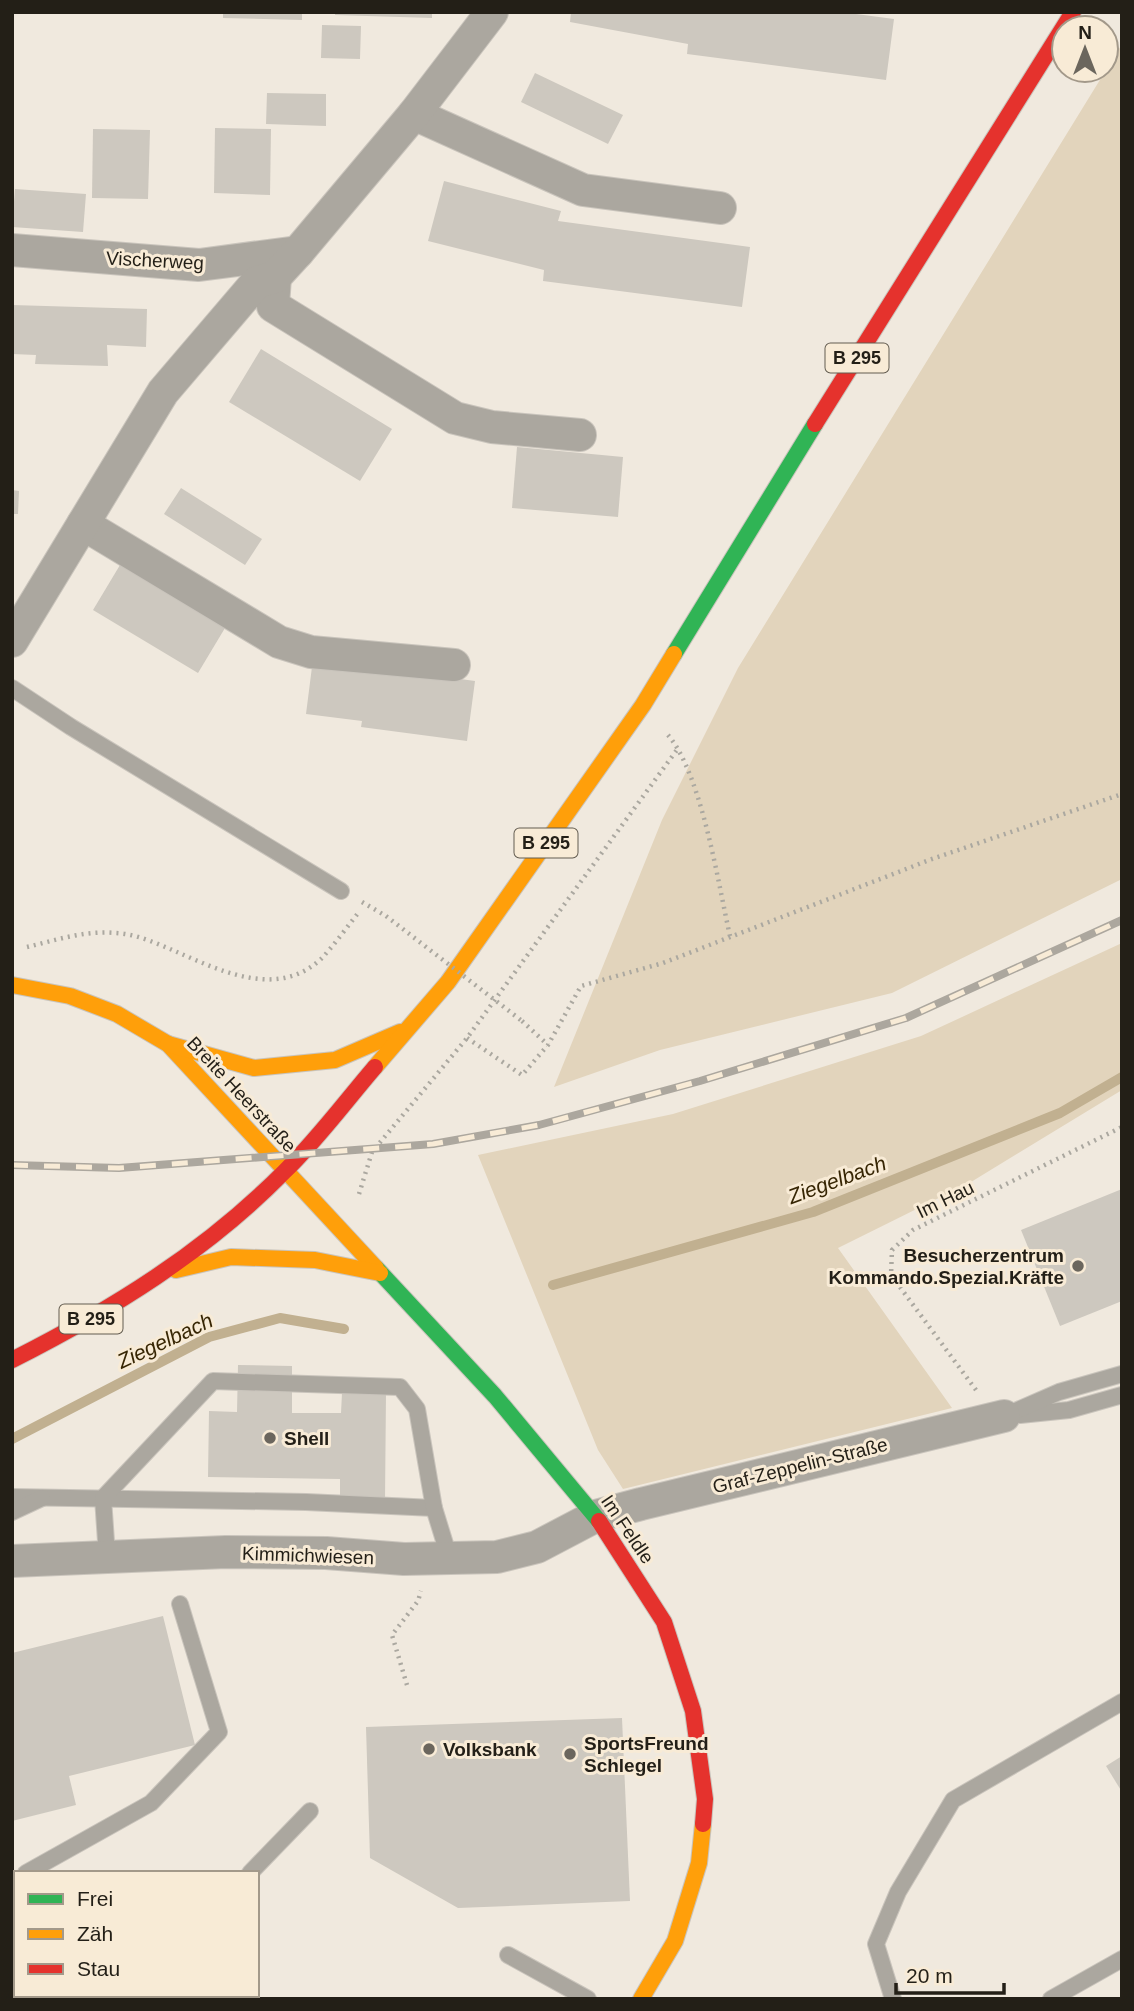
<svg xmlns="http://www.w3.org/2000/svg" width="1134" height="2011" font-family="Helvetica,sans-serif">
<style>
.green{fill:#e2d4bc}
.lines{fill:none;stroke-linecap:round;stroke-linejoin:round}
.stream{stroke:#c1b090;stroke-width:10}
.building{fill:#cdc8bf}
.lane-casing{stroke:#c9c4bc;stroke-width:18}
.street-casing{stroke:#c9c4bc;stroke-width:34}
.fast-casing{stroke:#c9c4bc;stroke-width:18}
.slow-casing{stroke:#c9c4bc;stroke-width:18}
.jam-casing{stroke:#c9c4bc;stroke-width:18}
.path{stroke:#aba8a0;stroke-width:4.5;stroke-dasharray:2 5;stroke-linecap:butt}
.lane{stroke:#aba79f;stroke-width:16}
.street{stroke:#aba79f;stroke-width:32}
.fast{stroke:#30b455;stroke-width:16}
.slow{stroke:#ff9f0a;stroke-width:16}
.jam{stroke:#e5322d;stroke-width:16}
.rail-casing{stroke:#aca79e;stroke-width:8}
.rail{stroke:#f8ebd6;stroke-width:5;stroke-dasharray:16;stroke-linecap:butt}
.path-bridge{stroke:#aba8a0;stroke-width:4.5;stroke-dasharray:2 5;stroke-linecap:butt}
.poi-dot{fill:#6b665d;stroke:#f8ebd6;stroke-width:2.5}
.labels{text-anchor:middle;stroke-width:6;stroke-linejoin:round;paint-order:stroke}
.shield{fill:#f8ebd6;stroke:#635c50;stroke-width:2}
.shield-label{font-size:18px;font-weight:bold;fill:#231f17}
.street-label{font-size:19px;fill:#231f17;stroke:#f8ebd6}
.poi-label{font-size:19px;font-weight:bold;fill:#231f17;stroke:#f8ebd6;text-anchor:start}
.water-label{font-size:21px;font-style:italic;fill:#372604;stroke:#f8ebd6}
</style>
<rect width="100%" height="100%" fill="#f0e9de"/>
<g class="green">
<path d="M1122,44v835l-230,114 -232,57 -106,37 108,-267 76,-152z"/>
<path d="M1122,943v147l-151,92 -133,66 114,160 -329,81 -25,-39 -120,-295 195,-41 248,-78z"/>
</g>
<g class="lines">
<g class="stream">
<path d="M553,1285l260,-73 247,-99 62,-36"/>
<path d="M12,1439l197,-102 71,-19 64,11"/>
</g>
</g>
<g class="building">
<path d="M223,12h79v8l-79,-2z"/>
<path d="M335,12h97v6l-97,-3z"/>
<path d="M571,12h270l53,7 -8,61 -199,-26 1,-10 -118,-22z"/>
<path d="M322,25l39,1 -1,33 -39,-1z"/>
<path d="M535,73l88,42 -15,29 -87,-42z"/>
<path d="M267,93l59,1v32l-60,-2z"/>
<path d="M215,128l56,1 -1,66 -56,-2z"/>
<path d="M93,129l57,1 -2,69 -56,-1z"/>
<path d="M444,181l117,30 -3,10 192,26 -8,60 -199,-26 1,-11 -116,-29z"/>
<path d="M15,189l71,5 -3,38 -71,-5z"/>
<path d="M12,305l135,4 -1,38 -39,-2 1,21 -73,-2 1,-9 -24,-1z"/>
<path d="M261,349l131,80 -32,52 -131,-79z"/>
<path d="M517,447l106,10 -5,60 -106,-9z"/>
<path d="M181,488l81,51 -17,26 -81,-51z"/>
<path d="M12,490l7,1 -1,23h-6z"/>
<path d="M120,565l105,63 -27,45 -105,-63z"/>
<path d="M313,659l162,22 -8,60 -106,-14 1,-6 -56,-7z"/>
<path d="M1122,1189v112l-62,25 -39,-96z"/>
<path d="M238,1365l54,1v47h49l1,-20h44l-1,107 -45,-1v-20l-132,-2 1,-66 28,1z"/>
<path d="M163,1616l32,129 -126,31 7,29 -64,16v-168z"/>
<path d="M622,1718l8,183 -172,7 -88,-50 -4,-131z"/>
<path d="M1122,1756v36l-16,-26z"/>
<path d="M12,1967l4,2v26h26l-2,4h-28z"/>
</g>
<g class="lines">
<defs>
<g id="lane">
<path d="M12,688l59,39 270,164"/>
<path d="M1020,1415l49,-5 53,-15"/>
<path d="M1004,1416l55,-24 63,-18"/>
<path d="M12,1497l294,5 128,6"/>
<path d="M12,1512l30,-14"/>
<path d="M107,1556l-4,-58 110,-117 187,6 17,22 17,99 16,52"/>
<path d="M26,1873l125,-70 68,-71 -39,-128"/>
<path d="M250,1873l60,-62"/>
<path d="M12,1880l4,-1"/>
<path d="M508,1955l80,44"/>
<path d="M128,1999l3,-4"/>
<path d="M893,1999l-17,-55 22,-52 55,-92 169,-98"/>
<path d="M1051,1999l71,-40"/>
</g>
<g id="street">
<path d="M414,114l169,76 137,18"/>
<path d="M12,250l187,15 99,-13"/>
<path d="M275,277l-2,29 182,112 37,9 88,8"/>
<path d="M83,524l196,118 32,10 143,13"/>
<path d="M12,641l151,-249 94,-110 18,-5 23,-25 116,-138 78,-102"/>
<path d="M12,1561l214,-9 100,1 78,6 93,-2 40,-10 59,-31 45,-12 363,-88"/>
</g>
<g id="fast">
<path d="M674,654l141,-230"/>
<path d="M376,1268l119,128 104,125"/>
</g>
<g id="slow">
<path d="M12,985l58,11 47,18 51,30 208,224"/>
<path d="M168,1044l86,24 81,-8 65,-28"/>
<path d="M375,1067l73,-85 195,-277 31,-51"/>
<path d="M176,1270l55,-13 84,3 65,13"/>
<path d="M641,1999l34,-58 24,-78 4,-39"/>
</g>
<g id="jam">
<path d="M815,424l258,-412"/>
<path d="M12,1360c99,-50 193,-108 272,-188 33,-32 61,-70 91,-105"/>
<path d="M599,1521l65,101 29,89 12,88 -2,25"/>
</g>
</defs>
<use href="#lane" class="lane-casing"/>
<use href="#street" class="street-casing"/>
<use href="#fast" class="fast-casing"/>
<use href="#slow" class="slow-casing"/>
<use href="#jam" class="jam-casing"/>
<g class="path">
<path d="M668,735c34,40 50,148 62,201"/>
<path d="M362,902l24,14"/>
<path d="M27,947c29,-7 59,-17 89,-14 21,1 42,11 61,19 46,20 102,47 145,6 13,-14 25,-31 37,-46"/>
<path d="M522,1021l26,24"/>
<path d="M467,1038l55,37 26,-30 33,-59 82,-23 269,-104 190,-65"/>
<path d="M359,1194l13,-42 95,-114 212,-291"/>
<path d="M976,1390l-85,-115 1,-25 21,-20 209,-103"/>
<path d="M407,1685l-15,-50 26,-34 3,-10"/>
</g>
<use href="#lane" class="lane"/>
<use href="#street" class="street"/>
<use href="#fast" class="fast"/>
<use href="#slow" class="slow"/>
<use href="#jam" class="jam"/>
<defs>
<path id="rail" d="M12,1165l107,3 314,-24 106,-19 161,-44 206,-63 216,-98"/>
</defs>
<use href="#rail" class="rail-casing"/>
<use href="#rail" class="rail"/>
<path class="path-bridge" d="M386,916l136,105"/>
</g>
<g class="poi-dot">
<circle cx="1078" cy="1266" r="7"/>
<circle cx="270" cy="1438" r="7"/>
<circle cx="429" cy="1749" r="7"/>
<circle cx="570" cy="1754" r="7"/>
</g>
<g class="labels">
<g class="shield">
<rect x="825.5" y="343.5" width="63" height="29" rx="5"/>
<rect x="514.5" y="828.5" width="63" height="29" rx="5"/>
<rect x="59.5" y="1304.5" width="63" height="29" rx="5"/>
</g>
<g class="shield-label">
<text x="857" y="364">B 295</text>
<text x="546" y="849">B 295</text>
<text x="91" y="1325">B 295</text>
</g>
<g class="street-label">
<text transform="translate(155 260) rotate(3)" y="7">Vischerweg</text>
<text transform="translate(242 1094) rotate(47)" y="7">Breite Heerstraße</text>
<text transform="translate(945 1199) rotate(-26)" y="7">Im Hau</text>
<text transform="translate(800 1465) rotate(-14)" y="7">Graf-Zeppelin-Straße</text>
<text transform="translate(628 1529) rotate(56)" y="7">Im Feldle</text>
<text transform="translate(308 1555) rotate(2)" y="7">Kimmichwiesen</text>
</g>
<g class="poi-label">
<text x="1064" y="1262" text-anchor="end">Besucherzentrum<tspan x="1064" dy="22">Kommando.Spezial.Kräfte</tspan></text>
<text x="284" y="1445">Shell</text>
<text x="584" y="1750">SportsFreund<tspan x="584" dy="22">Schlegel</tspan></text>
<text x="443" y="1756">Volksbank</text>
</g>
<g class="water-label">
<text transform="translate(837 1180) rotate(-20)" y="7">Ziegelbach</text>
<text transform="translate(165 1341) rotate(-25)" y="7">Ziegelbach</text>
</g>
</g>
<rect width="1134" height="2011" fill="none" stroke="#231f17" stroke-width="28"/>
<rect x="14" y="1871" width="245" height="126" fill="#f8ebd6" stroke="#a3998a" stroke-width="2"/>
<rect x="28" y="1894" width="35" height="10" fill="#30b455" stroke="#a3998a" stroke-width="2"/>
<text x="77" y="1906" font-size="21" fill="#231f17">Frei</text>
<rect x="28" y="1929" width="35" height="10" fill="#ff9f0a" stroke="#a3998a" stroke-width="2"/>
<text x="77" y="1941" font-size="21" fill="#231f17">Zäh</text>
<rect x="28" y="1964" width="35" height="10" fill="#e5322d" stroke="#a3998a" stroke-width="2"/>
<text x="77" y="1976" font-size="21" fill="#231f17">Stau</text>
<g transform="translate(1085 49)"><circle r="33" fill="#f8ebd6" stroke="#a3998a" stroke-width="2"/>
<path d="M0-5L12 26L0 18L-12 26Z" fill="#6b665d"/>
<text y="-10" font-size="19" font-weight="bold" text-anchor="middle" fill="#231f17">N</text>
</g>
<path d="M896 1983v10h108v-10" fill="none" stroke="#231f17" stroke-width="3.5"/>
<text x="906" y="1983" font-size="21" fill="#231f17" stroke="#f8ebd6" stroke-width="5" paint-order="stroke">20 m</text>
</svg>
